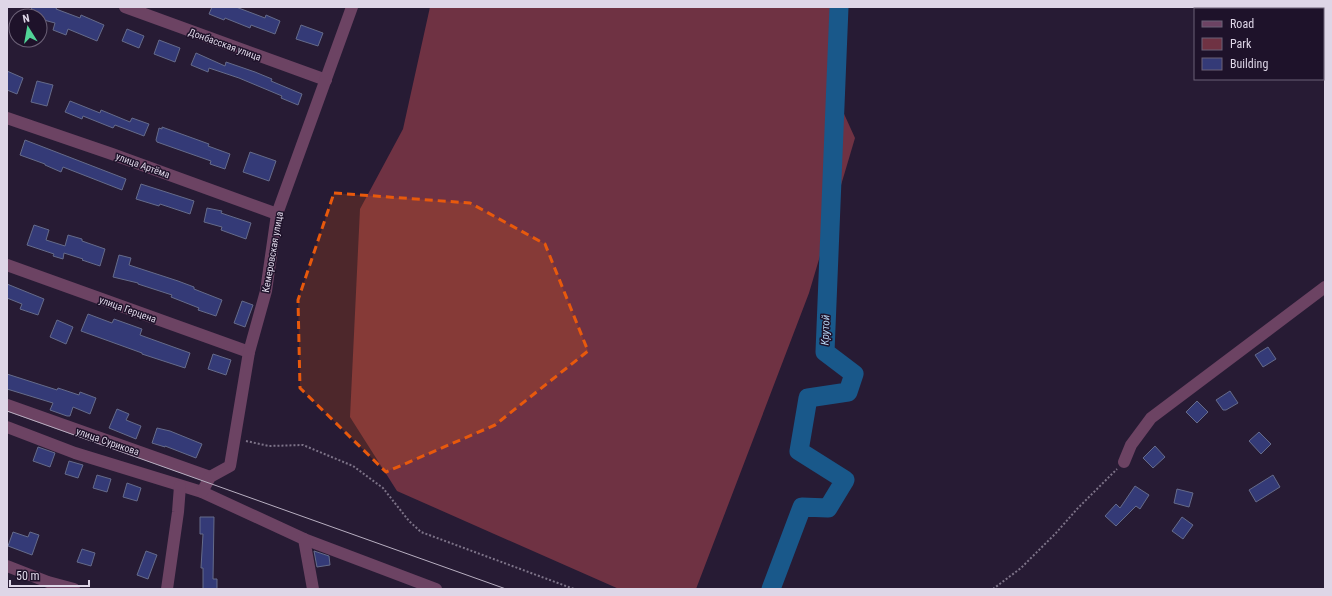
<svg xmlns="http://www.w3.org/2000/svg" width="1332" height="596" font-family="'Roboto Condensed',sans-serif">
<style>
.green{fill:#6f3243}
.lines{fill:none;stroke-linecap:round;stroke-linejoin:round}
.river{stroke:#19588a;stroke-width:19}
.building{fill:#343a77;stroke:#656b8a}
.path{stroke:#7d7388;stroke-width:2;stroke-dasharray:2 2;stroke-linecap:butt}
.minor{stroke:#6c4363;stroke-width:12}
.tram{stroke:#b8afc1;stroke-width:1}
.marked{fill:#e8590c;fill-opacity:0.2;stroke:#e8590c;stroke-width:3;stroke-dasharray:8 5;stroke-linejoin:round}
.labels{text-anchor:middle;stroke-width:3;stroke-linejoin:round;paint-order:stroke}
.street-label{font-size:10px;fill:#ded6e7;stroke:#1e122a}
.water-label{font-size:11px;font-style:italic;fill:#b4d3f1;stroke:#1e122a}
</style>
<rect width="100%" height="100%" fill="#271b34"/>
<path class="green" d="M430,7h404l6,98 15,33 -46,155 -113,296h-77l-222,-98 -47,-74 10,-208 43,-80z"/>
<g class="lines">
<path class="river" d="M771,589l31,-82 26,1 17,-28 -46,-29 9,-53 40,-6 6,-18 -29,-22 14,-345"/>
</g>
<g class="building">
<path d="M32,7h25l-1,2 24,9 1,-3 23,10 -7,16 -29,-12 -2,6 -13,-5 2,-7 -15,-4v-3h-10z"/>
<path d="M212,7h24l29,11 1,-3 14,6 -5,13 -24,-9 -1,3 -25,-10 -1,2 -15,-6z"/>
<path d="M301,25l22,8 -5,13 -22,-7z"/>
<path d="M127,29l17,7 -5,12 -17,-7z"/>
<path d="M159,40l21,8 -5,14 -21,-8z"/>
<path d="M196,53l29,13 1,-4 29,10 17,7 -1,2 31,13 -4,11 -17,-7 1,-2 -43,-18 -30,-10 -1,4 -17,-7z"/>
<path d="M7,71l16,7 -6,16 -10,-4z"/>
<path d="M37,81l16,4 -6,21 -16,-4z"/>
<path d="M70,101l30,12 1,-3 29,12 2,-4 17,6 -5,12 -29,-11 -2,3 -30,-12 -1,3 -17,-7z"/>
<path d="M162,127l47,17 -1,2 22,8 -5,15 -15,-5 1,-3 -54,-19 -1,-2 3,-12 3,1z"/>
<path d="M25,140l101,39 -4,11 -59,-23 -2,5 -16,-7v-1l-25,-9z"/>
<path d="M250,152l26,9 -7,20 -26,-9z"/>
<path d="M141,184l53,17 -4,13 -30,-10 -1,2 -23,-7z"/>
<path d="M207,208l15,3 -1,2 30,10 -5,16 -25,-9 1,-3 -18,-5z"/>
<path d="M34,225l15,5 -3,10 19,6 3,-11 14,4v2l23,8 -5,17 -18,-6 1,-1 -19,-6 -1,6 -10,-3 1,-2 -27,-9z"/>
<path d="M119,255l12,3 -2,7 49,16 16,6v2l28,11 -6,16 -18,-6 1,-2 -28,-11 1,-2 -34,-11v-1l-25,-6z"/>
<path d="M7,284l37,15 -6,16 -18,-6 2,-5 -15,-6z"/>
<path d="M242,301l11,4 -8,22 -11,-4z"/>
<path d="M88,314l24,9 2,-4 28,10 -2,6 50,18 -5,15 -43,-14v-1l-61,-22z"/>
<path d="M57,320l16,7 -7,17 -16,-7z"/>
<path d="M1268,347l8,12 -13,8 -8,-12z"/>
<path d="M213,354l18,6 -5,15 -18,-6z"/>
<path d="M7,374l50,16 1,-2 21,7 1,-3 16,6 -6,16 -17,-7 -3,9h-3l-17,-6 3,-7 -46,-14z"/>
<path d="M1230,391l8,12 -12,7h-3l-7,-10z"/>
<path d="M1197,401l11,11 -11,11 -11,-11z"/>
<path d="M117,409l12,5 -3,6 15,6 -5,13 -27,-11z"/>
<path d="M157,428l13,3 32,13 -6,14 -31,-12v1l-13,-4z"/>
<path d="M1259,432l12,12 -10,10 -12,-13z"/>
<path d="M1155,446l10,11 -12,11 -10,-10z"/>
<path d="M38,447l17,6 -5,14 -17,-6z"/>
<path d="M69,461l14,4 -5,13 -13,-4z"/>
<path d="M97,475l14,4 -4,13 -14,-4z"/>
<path d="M1273,475l7,12 -24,15 -7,-12z"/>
<path d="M127,483l14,5 -4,13 -14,-4z"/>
<path d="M1135,486l14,9 -9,14 -4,-3 -20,20 -11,-10 11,-12 4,4z"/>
<path d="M1177,489l16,4 -4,14 -15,-4z"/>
<path d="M200,517h14l-1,62h4v10h-14v-21h-2l2,-34h-3z"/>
<path d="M1182,517l11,8 -10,14 -11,-8z"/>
<path d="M13,532l15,5 2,-5 9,3 -7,20 -24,-9z"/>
<path d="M82,549l13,4 -4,13 -14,-4z"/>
<path d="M146,551l11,4 -9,24 -11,-4z"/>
<path d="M314,551l15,5 1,9 -13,2z"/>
</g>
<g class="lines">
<g class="path">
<path d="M246,441l23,5 34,-1 50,21 30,22 26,33 12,11 153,57"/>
<path d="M993,589l28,-21 34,-34 22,-25 40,-40"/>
</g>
<g class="minor">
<path d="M125,7l201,73"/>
<path d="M7,118l105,36 165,60"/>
<path d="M7,265l242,87"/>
<path d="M7,405l203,72"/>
<path d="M7,427l68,26 127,39 102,47 132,50"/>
<path d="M1124,462l7,-17 20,-27 174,-131"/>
<path d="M202,492l8,-15 20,-11 19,-114 17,-61 11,-77 75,-207"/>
<path d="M304,539l9,50"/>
<path d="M7,566l41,16 26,7"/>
<path d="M167,589l11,-77 2,-26"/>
</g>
<path class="tram" d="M7,411l499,178"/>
</g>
<path class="marked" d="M334,193l136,10 75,41 43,107 -93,74 -109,47 -86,-84 -2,-88z"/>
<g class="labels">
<g class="street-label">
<text transform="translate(225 44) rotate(20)" y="4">Донбасская улица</text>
<text transform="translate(143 165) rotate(20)" y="4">улица Артёма</text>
<text transform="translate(272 252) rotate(-80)" y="4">Кемеровская улица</text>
<text transform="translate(128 309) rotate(20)" y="4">улица Герцена</text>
<text transform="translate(108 441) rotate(19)" y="4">улица Сурикова</text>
</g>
<g class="water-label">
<text transform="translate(825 330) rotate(-88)" y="4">Крутой</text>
</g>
</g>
<rect width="1332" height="596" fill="none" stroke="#ded6e7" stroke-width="16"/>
<rect x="1194" y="8" width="130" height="72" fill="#1e122a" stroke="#6b6076"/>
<rect x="1202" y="21" width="20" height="6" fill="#6c4363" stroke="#6b6076"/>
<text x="1230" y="28" font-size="12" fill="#ded6e7">Road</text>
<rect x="1202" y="38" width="20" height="12" fill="#6f3243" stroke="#6b6076"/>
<text x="1230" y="48" font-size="12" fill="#ded6e7">Park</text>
<rect x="1202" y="58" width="20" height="12" fill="#343a77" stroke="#6b6076"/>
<text x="1230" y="68" font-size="12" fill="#ded6e7">Building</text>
<g transform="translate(28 28) rotate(349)"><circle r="19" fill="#1e122a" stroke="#6b6076"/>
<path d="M0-3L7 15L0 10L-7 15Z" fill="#51d397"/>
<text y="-6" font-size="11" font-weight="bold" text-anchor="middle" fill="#ded6e7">N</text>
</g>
<path d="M10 580v6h79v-6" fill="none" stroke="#ded6e7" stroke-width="2"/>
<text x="16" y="580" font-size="12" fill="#ded6e7" stroke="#1e122a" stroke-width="3" paint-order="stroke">50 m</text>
</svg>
